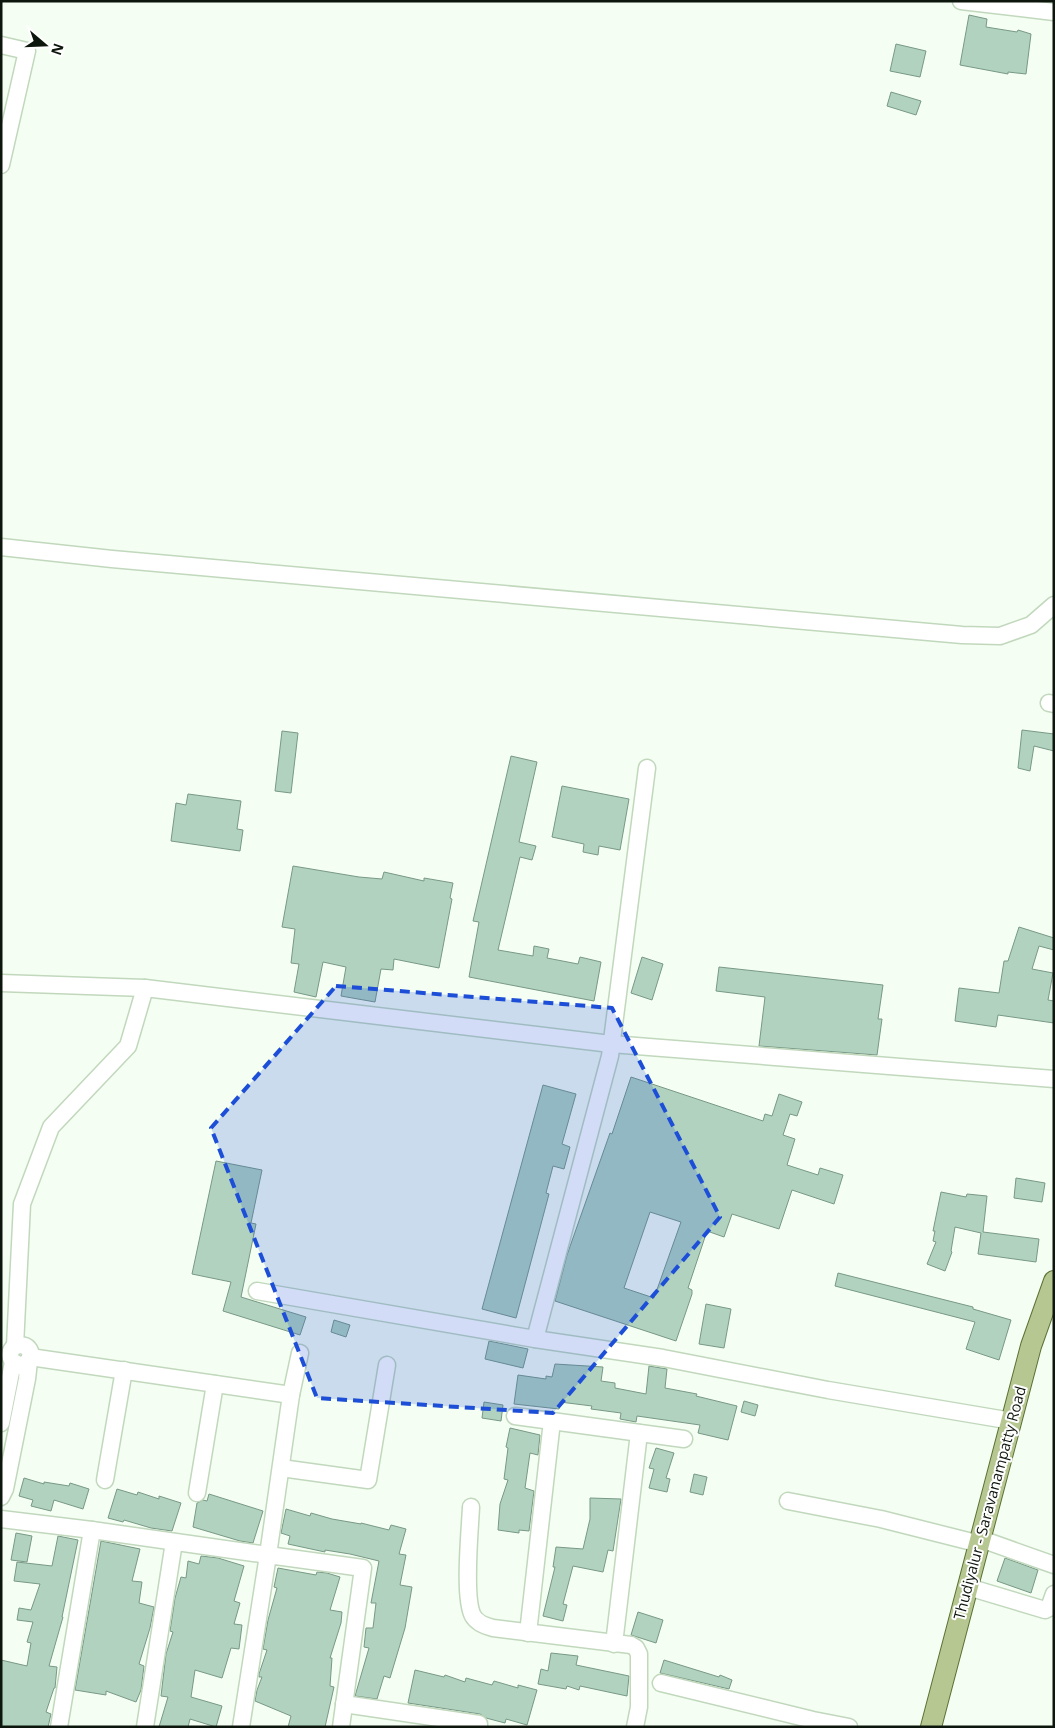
<svg xmlns="http://www.w3.org/2000/svg" width="1055" height="1728" font-family="'Open Sans',sans-serif">
<style>
.building{fill:#b0d2be;stroke:#789986;fill-rule:evenodd}
.lines{fill:none;stroke-linecap:round;stroke-linejoin:round}
.minor-casing{stroke:#c1d8bd;stroke-width:19}
.major-casing{stroke:#5c7134;stroke-width:22}
.minor{stroke:#fff;stroke-width:16}
.major{stroke:#b7c792;stroke-width:20}
.marked{fill:#1d4ed8;fill-opacity:0.2;stroke:#1d4ed8;stroke-width:4;stroke-dasharray:10 6;stroke-linejoin:round}
.labels{text-anchor:middle;stroke-width:4;stroke-linejoin:round;paint-order:stroke}
.street-label{font-size:15px;fill:#0d160c;stroke:#fff}
</style>
<rect width="100%" height="100%" fill="#f4fef2"/>
<g class="building">
<path d="M969,15l18,4 -1,8 31,5 1,-2 13,4 -5,40 -18,-2v2l-48,-9z"/>
<path d="M896,44l30,7 -6,26 -30,-6z"/>
<path d="M891,92l30,9 -5,14 -29,-9z"/>
<path d="M1022,730l32,4v17l-20,-5 -4,25 -12,-3z"/>
<path d="M282,731l16,2 -7,60 -16,-2z"/>
<path d="M511,756l26,6 -18,80 17,4 -4,14 -12,-3 -22,93 35,6 1,-10 15,3 -2,9 31,6 2,-7 21,5 -7,39 -125,-24 10,-55 -6,-1z"/>
<path d="M562,786l67,13 -9,51 -21,-4 -1,9 -15,-3 1,-8 -32,-7z"/>
<path d="M188,794l53,7 -4,28 6,1 -3,21 -69,-10 5,-38 10,2z"/>
<path d="M293,866l66,11 23,2 2,-7 40,9v-3l29,5 -3,15 2,1 -13,69 -45,-9 -1,11 -12,-1 -6,33 -34,-6 5,-29 -23,-5 -7,35 -22,-5 5,-28 -8,-1 4,-34 -13,-2z"/>
<path d="M1019,927l35,11v12l-15,-4 -7,23 21,4 -5,27 6,1v22l-56,-8 -2,12 -41,-6 4,-33 40,5 5,-32h4z"/>
<path d="M642,957l21,7 -11,36 -21,-7z"/>
<path d="M719,967l164,18 -5,34h4l-5,36 -118,-9 6,-49 -49,-6z"/>
<path d="M631,1077l132,44 2,-7 7,2 7,-22 23,8 -5,14 -7,-2 -7,21 12,4 -8,26 31,10 2,-7 23,7 -9,29 -42,-14 -13,39 -47,-15 -8,23 -17,-6 -19,57 4,2v4l-16,47 -121,-40 12,-46 43,-122 2,1zM650,1212l31,10 -27,76 -30,-10z"/>
<path d="M543,1085l33,9 -14,50 8,3 -6,22 -11,-3 -7,27 3,1 -33,124 -34,-9z"/>
<path d="M216,1161l46,9 -11,53 5,1 -15,73 65,20 -6,18 -77,-24 8,-29 -39,-8z"/>
<path d="M1016,1178l29,5 -3,19 -28,-4z"/>
<path d="M941,1192l25,5 1,-3 20,2 -4,36 56,7 -3,23 -58,-8 3,-21 -26,-6 -4,24 1,1 -7,19 -18,-7 9,-22 -3,-1 2,-10h-2z"/>
<path d="M838,1273l135,34v2l38,11 -12,40 -33,-11 9,-27 -140,-36z"/>
<path d="M706,1304l25,5 -7,39 -25,-4z"/>
<path d="M334,1320l16,5 -4,12 -15,-5z"/>
<path d="M489,1341l39,8 -5,19 -38,-9z"/>
<path d="M555,1364l48,3 -2,14 14,2v5l31,6 3,-28 18,3 -2,19 32,6 -1,2 41,10 -9,34 -30,-7 2,-8 -63,-9 -1,6 -16,-3 1,-6 -30,-4 1,-3 -32,-4 -1,7 -45,-5 4,-29 28,4v-3l6,1z"/>
<path d="M744,1401l14,4 -3,11 -14,-4z"/>
<path d="M484,1402l19,3 -2,16 -19,-3z"/>
<path d="M510,1428l30,7 -2,20 -8,-2 -5,35 9,3 -5,40 -10,-1v3l-21,-3 2,-26 8,-24 -4,-1 4,-31 -2,-1z"/>
<path d="M656,1448l18,5 -8,25 4,1 -3,13 -18,-4 5,-19 -5,-1z"/>
<path d="M694,1474l13,3 -4,18 -13,-3z"/>
<path d="M24,1478l20,6v-2l25,4 1,-3 19,6 -6,20 -29,-9 -3,11 -20,-5 2,-6 -14,-4z"/>
<path d="M117,1489l20,6 1,-3 21,7v-3l22,7 -9,28 -21,-3 -27,-8 -1,2 -15,-4z"/>
<path d="M209,1494l54,17 -10,32 -13,-2 -47,-14 4,-24 6,-3 4,1z"/>
<path d="M590,1498l31,1 -8,52 -5,-1 -5,22 -30,-6 -10,38 4,1 -4,16 -20,-5 12,-49h-2l3,-20 27,2 7,-30z"/>
<path d="M286,1509l24,7 1,-3 21,6 29,5v-1l28,7 2,-5 15,4 -7,25 7,1 -6,30 12,2 -7,41 -15,50 -6,-2 -7,23 -22,-3 14,-48 -5,-1 2,-19h7l3,-25h-5l8,-42 -29,-7 -25,-4v2l-37,-8 2,-8 -9,-3z"/>
<path d="M16,1533l16,3 -5,26 -16,-2z"/>
<path d="M58,1536l20,4 -16,77h1l-14,49 8,1 -2,21h-1l-8,24 5,2 -3,13h-47v-67l26,6 4,-23 -4,-1 6,-20 -16,-2 2,-12 12,2 9,-26 -26,-3 3,-19 35,4z"/>
<path d="M101,1541l39,8 -8,32 10,1 -3,21 15,4 -4,21 -11,36 5,2 -3,24 -5,12 -30,-11v4l-31,-5z"/>
<path d="M201,1556l17,2 26,8 -10,35 6,2 -6,21 8,1 -3,24 -8,-1 -9,30 -27,-8 -4,27 31,9 -6,21 -26,-8 -2,8h-29l9,-30 -7,-1 5,-42 7,-22 -3,-1 5,-33 6,-21 5,1 2,-17 11,3z"/>
<path d="M1005,1558l33,12 -7,23 -34,-12z"/>
<path d="M278,1568l38,7 1,-3 10,1 13,4 -10,33 12,2 -1,11 -11,35h2l-2,28 4,1 -9,40h-37l3,-11 -36,-15 2,-11 5,-13h-3v-3l8,-24 -4,-1 5,-29 9,-32 -3,-1z"/>
<path d="M638,1612l25,8 -7,23 -25,-8z"/>
<path d="M551,1653l27,3 -2,9 53,11 -2,20 -47,-10 -1,4 -12,-4 -1,3 -28,-5 3,-15 7,2z"/>
<path d="M664,1660l55,17 1,-2 12,5 -3,9 -69,-16z"/>
<path d="M415,1670l29,7 1,-2 20,7 1,-4 26,7 2,-4 24,7v-3l19,5 -10,35 -21,-6 -1,4 -19,-5 -6,-4 -72,-11z"/>
</g>
<g class="lines">
<defs>
<g id="minor">
<path d="M961,1l93,11"/>
<path d="M1,45l26,6 -26,114"/>
<path d="M1,547l111,12 850,76 38,1 31,-11 23,-20"/>
<path d="M1049,703l5,1"/>
<path d="M1,983l144,5 466,56 443,35"/>
<path d="M257,1291l278,48 128,19 165,32 184,31"/>
<path d="M535,1339l75,-283 37,-288"/>
<path d="M15,1346l7,-142 29,-77 77,-81 17,-58"/>
<path d="M30,1357l261,38"/>
<path d="M515,1416l169,23"/>
<path d="M1,1423l12,-61c-13,-20 25,-24 16,-1l-8,5 -8,-4"/>
<path d="M281,1468l87,12 19,-115"/>
<path d="M105,1480l19,-110"/>
<path d="M197,1493l18,-109"/>
<path d="M1,1497l4,-8 22,-110 2,-18"/>
<path d="M788,1501l93,18 99,25"/>
<path d="M471,1507c-1,23 -8,91 2,109 4,7 12,10 20,12l138,17 5,3 3,6v53l-4,20"/>
<path d="M1,1519l91,11 176,25 23,-160 9,-42"/>
<path d="M981,1539l73,26"/>
<path d="M968,1587l77,23 4,-2 5,-14"/>
<path d="M528,1633l24,-212"/>
<path d="M614,1644l25,-211"/>
<path d="M661,1683l152,37 36,7"/>
<path d="M344,1704l135,20v3"/>
<path d="M59,1727l33,-197"/>
<path d="M145,1727l29,-185"/>
<path d="M241,1727l27,-172 95,13 -22,159"/>
</g>
<path id="major" d="M931,1727l100,-381 23,-65"/>
</defs>
<use href="#minor" class="minor-casing"/>
<use href="#major" class="major-casing"/>
<use href="#minor" class="minor"/>
<use href="#major" class="major"/>
</g>
<path class="marked" d="M336,986l276,22 108,209 -167,196 -236,-15 -106,-270z"/>
<g class="labels">
<g class="street-label">
<text transform="translate(990 1503) rotate(-75)" y="5">Thudiyalur - Saravanampatty Road</text>
</g>
</g>
<rect width="1055" height="1728" fill="none" stroke="#0d160c" stroke-width="5"/>
<g transform="translate(45 45) rotate(109)" stroke="#ffffff" stroke-width="4" paint-order="stroke">
<path d="M0-4L9 19L0 12L-9 19Z" fill="#0d160c"/>
<text y="-8" font-size="14" font-weight="bold" text-anchor="middle" fill="#0d160c">N</text>
</g>
</svg>
